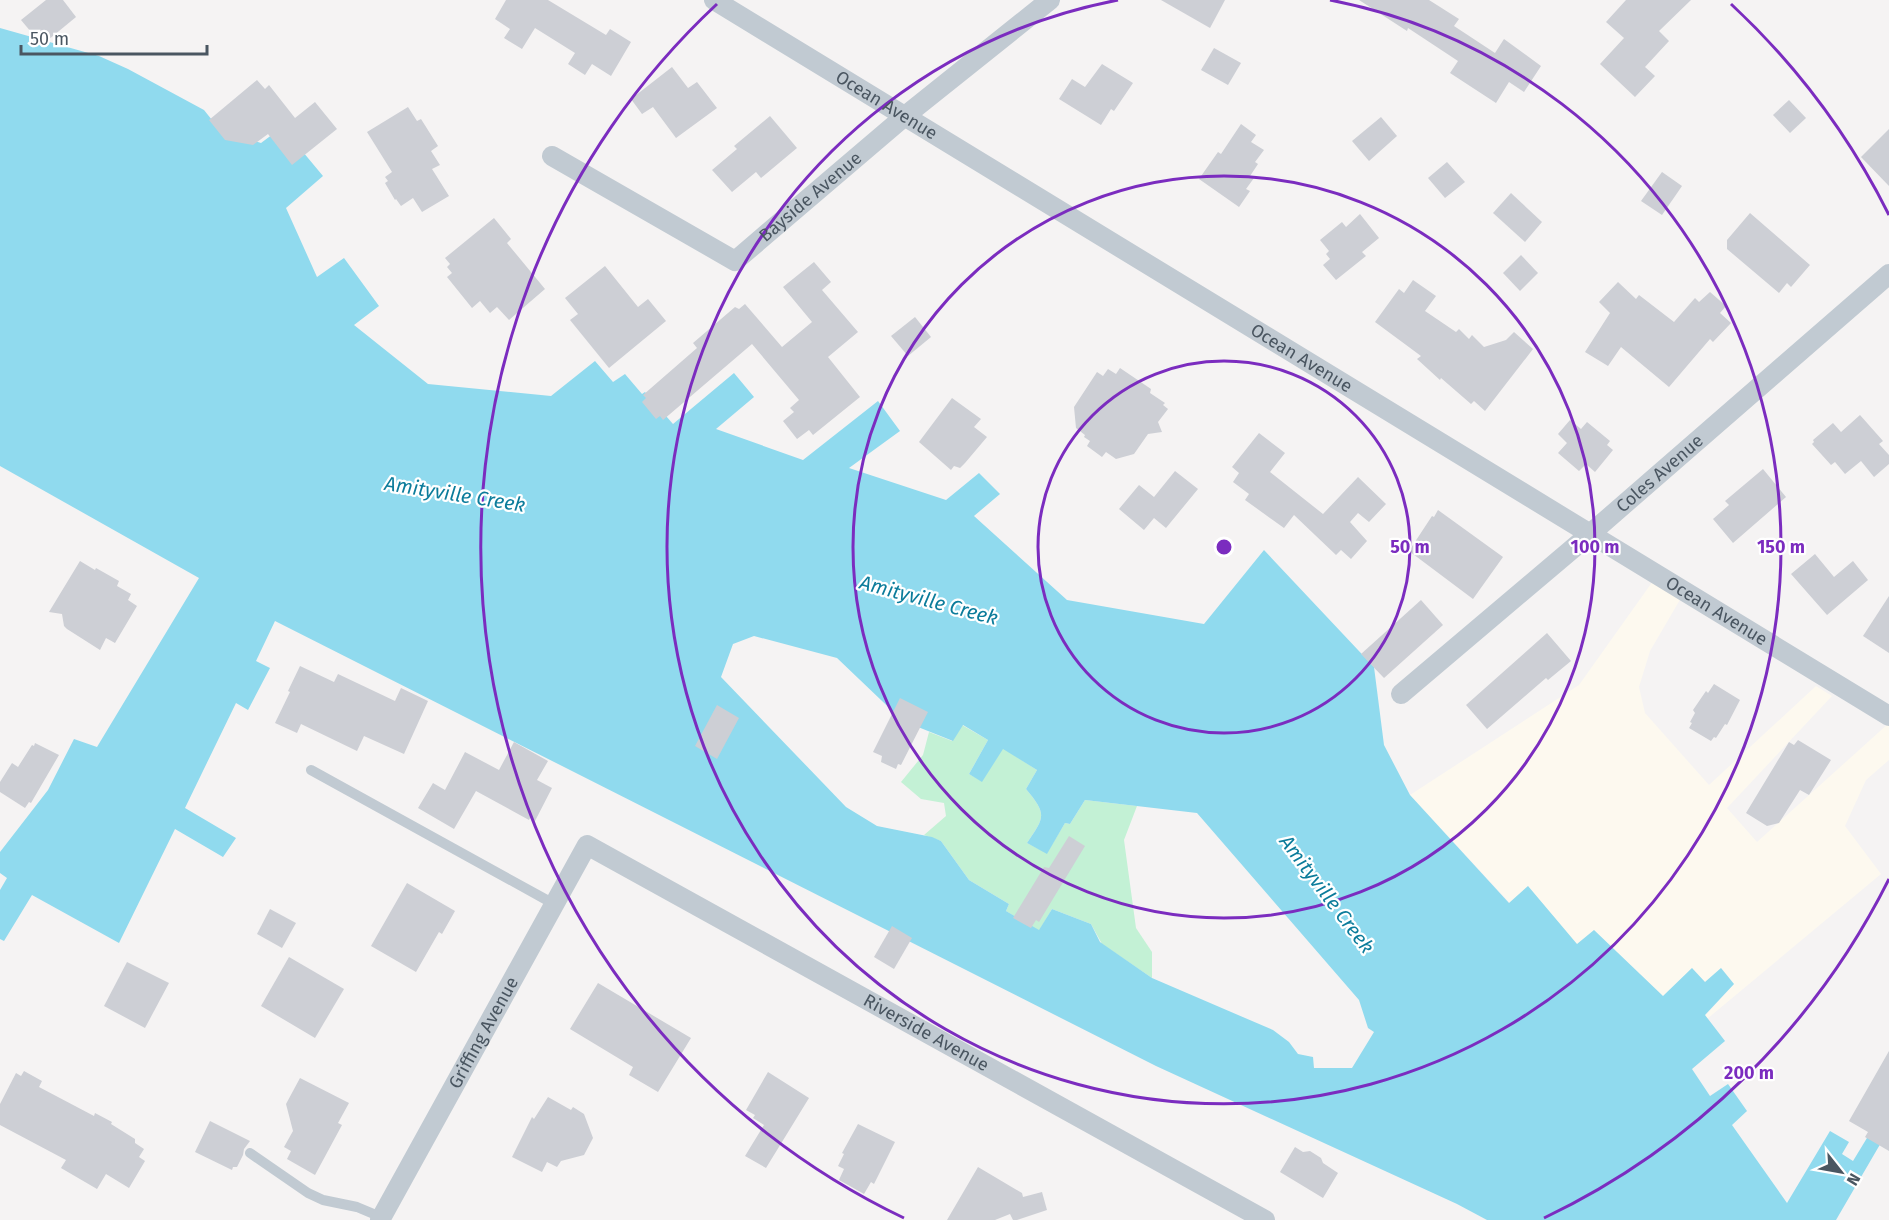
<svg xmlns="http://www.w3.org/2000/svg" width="1889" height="1220" font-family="'Fira Sans',sans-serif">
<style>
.commercial{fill:#fdf9ef}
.green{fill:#c3f1d5}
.water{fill:#90daee;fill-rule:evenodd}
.building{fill:#cdcfd5}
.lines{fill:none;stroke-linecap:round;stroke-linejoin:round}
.service{stroke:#c1cad2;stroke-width:10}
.minor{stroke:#c1cad2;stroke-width:20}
.ring{fill:none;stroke:#7b2cbf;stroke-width:3}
.labels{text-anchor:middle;stroke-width:4.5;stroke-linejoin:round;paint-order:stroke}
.street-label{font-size:18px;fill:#4a5661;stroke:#fff}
.water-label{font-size:20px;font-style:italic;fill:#0c7c9b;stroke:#fff}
.centre{fill:#7b2cbf;stroke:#fff;stroke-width:3}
.ring-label{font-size:18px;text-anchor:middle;font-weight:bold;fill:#7b2cbf;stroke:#fff;stroke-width:4.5;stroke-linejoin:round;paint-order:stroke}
</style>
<rect width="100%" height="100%" fill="#f5f3f3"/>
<path class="commercial" d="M1653,581l28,17 -31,53 -11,36 6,26 64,72 107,-99 16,10 -105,112 30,34 132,-119v37l-23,20 -21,46 36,48 -174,145 -2,-3 29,-32 -13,-16 -16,14 -13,-14 -29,28 -69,-66 -17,15 -49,-59 -18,17 -100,-108 169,-110z"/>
<path class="green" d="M962,725l26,15 -19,34 13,7 21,-33 34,22 -11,19c21,25 19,28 1,54l20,10 18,-30 5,1 15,-24 52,6 -13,34 12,88 16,24v26l-50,-34 -11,-20 -39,-15 -13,22 -33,-20 3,-7 -40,-24 -28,-39 -17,-6 22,-19 -2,-13 -23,-4 -20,-17 22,-27 6,-23 23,9z"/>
<path class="water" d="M0,28l99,28 29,13 76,41 16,20 41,13 12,-9 30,18 20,24 -37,32 31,69 27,-19 35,48 -25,19 74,59 123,12 44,-35 18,21 12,-8 17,20 3,-2 28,32 61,-51 20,24 -38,32 87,31 75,-59 22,30 -51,37 97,32 33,-27 21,21 -26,22 93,84 137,24 60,-74 110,117 10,78 26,50 99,108 19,-17 49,58 17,-14 69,66 29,-28 13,14 16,-14 13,16 -29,31 20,26 -33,28 18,27 18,-12 19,27 -15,14 55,78 43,-72 19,11 -7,12 11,7 17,-28 12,8 -46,79h-349l-30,-16 -301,-138 -881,-445 -19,40 14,7 -22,42 -12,-7 -51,105 51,30 -13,19 -48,-28 -56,114 -87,-48 -28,46 -4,-2v-49l7,-12 -7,-5v-21l48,-62 26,-51 23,8 102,-169 -199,-112zM754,636l83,22 66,63 50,20 10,-16 25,15 -19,34 13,8 21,-33 34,21 -11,19c21,25 19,28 1,54l20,11 18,-31 5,1 15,-24 112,13 162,187 9,28 6,4 -22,36h-38l-1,-11 -15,-3 -9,-12 -16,-12 -121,-52 -52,-36 -9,-18 -39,-15 -13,21 -33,-19 3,-7 -40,-24 -28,-39 -9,-4 -55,-11 -31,-19 -125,-130 12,-33z"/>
<g class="building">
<path d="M46,0h17l13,17 -34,28 -21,-25z"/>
<path d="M506,0h42l58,35 4,-6 21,13 -20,34 -19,-12 -7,11 -17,-11 7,-11 -40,-25 -13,21 -18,-11 6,-9 -15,-10z"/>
<path d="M1161,0h64l-15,28z"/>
<path d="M1359,0h70l30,19 -5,7 41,27 9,-14 37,27 -17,26 -15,-10 -13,21 -46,-30 8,-12 -50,-33 -1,3z"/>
<path d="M1626,0h65l-32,31 10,10 -24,26 10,9 -20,21 -35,-33 24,-26 -18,-16z"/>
<path d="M1214,48l27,15 -13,22 -27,-15z"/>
<path d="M1102,64l31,19 -19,28 -3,-2 -10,16 -42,-26 13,-20 13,8z"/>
<path d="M672,67l16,21 9,-6 20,26 -41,30 -23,-31 -11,7 -11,-15z"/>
<path d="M257,80l8,9 4,-4 26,33 20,-16 22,27 -45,36 -24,-31 -15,11 -28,-5 -16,-20z"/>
<path d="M1789,100l17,18 -16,15 -17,-18z"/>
<path d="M408,107l9,14 4,-2 17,27 -7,5 9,14 -8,4 17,27 -27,16 -9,-14 -12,8 -5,-7 -1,1 -10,-17 3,-2 -3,-4 7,-5 -25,-40z"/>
<path d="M770,116l27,32 -36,30 -5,-6 -24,20 -20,-22 25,-21 -3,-3z"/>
<path d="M1381,117l16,19 -28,25 -17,-20z"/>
<path d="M1241,124l15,11 -5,7 13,8 -9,12 3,2 -8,12 4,2 -8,11 4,2 -11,16 -40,-28 19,-27 3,2z"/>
<path d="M1889,129v57l-28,-29z"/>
<path d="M1447,162l18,20 -20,16 -17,-20z"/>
<path d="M1662,172l20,14 -20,29 -21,-14z"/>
<path d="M1511,193l31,29 -17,20 -32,-29z"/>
<path d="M1750,213l60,52 -19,22 -4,-4 -8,10 -52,-44v-9z"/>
<path d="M1360,214l19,24 -17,14 4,4 -30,24 -13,-15 7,-6 -4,-5 3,-3 -9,-11 22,-18 4,5z"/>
<path d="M494,218l17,21 -4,4 38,46 -36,31 -12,-13 -7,6 -10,-12 -8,7 -25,-31 5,-4 -5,-6 3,-3 -5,-6z"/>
<path d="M1521,255l17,18 -18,18 -17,-18z"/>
<path d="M814,262l17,20 -9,8 36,42 -30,25 32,40 -47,38 -4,-5 -12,9 -14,-18 11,-9 -4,-4 9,-8 -47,-56 -89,76 -3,-4 -4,3 -14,-17 4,-4 -3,-3 54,-47 -4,-5 42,-36 4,2 6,-5 37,43 30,-25 -29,-35z"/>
<path d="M605,266l33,41 10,-8 18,22 -57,47 -39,-48 8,-6 -13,-16z"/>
<path d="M1413,280l23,16 -11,15 31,21 3,-3 10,10 3,-4 12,12 22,-7 8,-8 19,17 -48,62 -11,-10 -3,3 -30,-26 -1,2 -23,-21 4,-3 -46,-34 24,-33 5,4z"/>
<path d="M1618,282l18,17 3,-4 35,27 21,-24 4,4 11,-10 16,14 -6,7 11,10 -18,19 -3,-3 -41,48 -48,-40 -13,19 -23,-14 25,-39 -11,-11z"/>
<path d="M915,317l16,20 -23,19 -17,-20z"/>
<path d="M1120,368l31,21 -1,4 15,10 -2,2 5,4 -10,13 4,10 -14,2 -14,20 -18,5 -10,-7 -4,5 -15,-11 3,-5 -6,-4 1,-2 -9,-7 -2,-21 23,-35 6,4 5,-7 8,5z"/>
<path d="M952,398l29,21 -7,8 13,10 -22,26 -5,5 -6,-2 -3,4 -32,-28z"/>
<path d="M1860,415l23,26 -4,3 10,11v9l-15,13 -13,-16 -16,13 -10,-12 -4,3 -19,-21 2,-2 -1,-2 20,-17 8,9z"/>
<path d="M1570,420l11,9 6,-7 23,19 -3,4 6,5 -18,22 -9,-8 -7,7 -21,-18 9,-10 -9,-9z"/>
<path d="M1259,433l26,20 -15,19 53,42 35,-37 28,27 -17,18 -11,-9 -8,9 17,19 -16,18 -10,-9 -5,5 -42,-40 -10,13 -39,-28 4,-6 -16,-12 6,-9 -7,-6z"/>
<path d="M1763,469l23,28 -53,46 -20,-24 16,-14 -4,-4z"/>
<path d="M1175,471l23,18 -32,39 -12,-10 -10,12 -25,-21 20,-24 15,12z"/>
<path d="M1438,510l65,47 -30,42 -64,-48 23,-35 2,1z"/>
<path d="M1815,554l19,23 19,-16 15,19 -41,35 -36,-41z"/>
<path d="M80,561l15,9 1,-2 23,13 -2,5 14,8 -3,6 9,6 -22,37 -9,-5 -6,12 -33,-21 -3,-3 -2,-12 -13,-2z"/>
<path d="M1889,596v57l-26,-17z"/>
<path d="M1421,600l22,25 -59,53 -23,-24z"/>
<path d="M1547,633l24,28 -23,19 -2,-2 -59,51 -21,-24z"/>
<path d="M300,666l34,16 4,-8 57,27 6,-13 27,13 -24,53 -40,-18 -7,15 -56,-27 -4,9 -22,-10 15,-31 -2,-1z"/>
<path d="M1714,684l26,16 -13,25 -2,-1 -9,14 -2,-1 -3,4 -22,-13 3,-5 -2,-1 5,-9 -2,-3 13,-19 2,2z"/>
<path d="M900,698l28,14 -27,53 -3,-1 -2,5 -15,-7 1,-6 -9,-4z"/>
<path d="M717,705l22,13 -22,41 -22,-13z"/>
<path d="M1798,740l33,20 -22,35 -9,-5 -21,33 -12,3 -21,-13 43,-71 5,3z"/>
<path d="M514,742l34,19 -11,19 15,8 -17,33 -5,-3 -1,2 -53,-29 -22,38 -36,-21 15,-25 12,7 20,-38 34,18z"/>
<path d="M35,743l24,12 -28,48 -2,-1 -4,6 -25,-16v-10l12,-19 6,4 14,-22 2,1z"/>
<path d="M1069,836l16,10 -46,76 -3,-2 -5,8 -18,-10 31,-51 5,1z"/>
<path d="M407,883l48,28 -13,23 -3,-2 -23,40 -45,-26z"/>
<path d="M270,909l26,14 -14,25 -25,-14z"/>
<path d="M892,926l20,12 -18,31 -20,-12z"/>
<path d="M289,957l55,32 -29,49 -54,-32z"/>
<path d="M127,962l42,21 -24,45 -41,-22z"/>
<path d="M598,983l93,55 -33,54 -29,-17 4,-8 -63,-38z"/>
<path d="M1889,1051v100l-24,-14 3,-5 -19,-11z"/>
<path d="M24,1071l18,10 -3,6 55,29 1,-3 17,9 -1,2 24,15v4l9,6 -5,8 6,4 -16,27 -23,-14 -9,15 -36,-21 5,-8 -66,-35v-21l16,-31 5,3z"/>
<path d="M768,1072l41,26 -43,70 -21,-12 19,-31 -11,-7 2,-3 -9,-5z"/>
<path d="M300,1078l49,25 -11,20 4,2 -27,50 -28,-16 4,-8 -7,-4 9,-16 -7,-27z"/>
<path d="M548,1097l23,13 2,-3 11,7 9,24 -9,17 -23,6 -4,6 -10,-5 -5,10 -30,-15 20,-40 2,2z"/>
<path d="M210,1121l40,20 -6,8 -1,6 -6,12h-4l-1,3 -37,-18z"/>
<path d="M858,1124l37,18 -21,42 -3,-2 -7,12 -25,-14 5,-11 -6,-3 6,-12 -2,-1z"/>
<path d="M1295,1147l8,5 7,-1 11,7 2,5 15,10 -15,25 -43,-26z"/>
<path d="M978,1167l44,26 1,4 19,-5 5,18 -30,10h-4l-3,-6 -15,6h-48z"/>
</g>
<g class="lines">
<g class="service">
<path d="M311,770l243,134"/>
<path d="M250,1153l58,40 15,7 34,7 24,10"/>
</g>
<g class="minor">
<path id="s1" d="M714,0l1175,716"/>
<path id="s2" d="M552,156l183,105 170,-145 145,-116"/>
<path id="s3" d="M1401,694l189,-160 299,-260"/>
<path id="s4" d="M380,1220l207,-375 678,375"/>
</g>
</g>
<g class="ring">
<circle cx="1224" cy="547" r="186"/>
<circle cx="1224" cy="547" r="371"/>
<path d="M1330 0A557 557 0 1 1 1118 0"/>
<path d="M1889 879A743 743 0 0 1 1544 1218M904 1218A743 743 0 0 1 717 4M1731 4A743 743 0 0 1 1889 215"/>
</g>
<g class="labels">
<g class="street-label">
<text dy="6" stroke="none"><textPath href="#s1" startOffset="202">Ocean Avenue</textPath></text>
<text dy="6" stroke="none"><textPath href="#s2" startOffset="310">Bayside Avenue</textPath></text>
<text dy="6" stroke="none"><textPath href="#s1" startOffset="688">Ocean Avenue</textPath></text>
<text dy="6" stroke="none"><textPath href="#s3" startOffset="340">Coles Avenue</textPath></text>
<text dy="6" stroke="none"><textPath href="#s1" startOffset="1174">Ocean Avenue</textPath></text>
<text dy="6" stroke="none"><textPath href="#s4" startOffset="816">Riverside Avenue</textPath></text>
<text dy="6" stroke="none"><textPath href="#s4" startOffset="214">Griffing Avenue</textPath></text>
</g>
<g class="water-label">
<text transform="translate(455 494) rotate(9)" y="7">Amityville Creek</text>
<text transform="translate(929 600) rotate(15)" y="7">Amityville Creek</text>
<text transform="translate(1327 894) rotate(53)" y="7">Amityville Creek</text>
</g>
</g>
<circle cx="1224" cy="547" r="9" class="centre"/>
<g class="ring-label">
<text x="1410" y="553">50 m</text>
<text x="1595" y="553">100 m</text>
<text x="1781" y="553">150 m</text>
<text x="1749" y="1079">200 m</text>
</g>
<g transform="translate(1841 1172) rotate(121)" stroke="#ffffff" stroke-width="4.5" paint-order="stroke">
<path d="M0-4.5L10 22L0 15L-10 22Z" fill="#4a5661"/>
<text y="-9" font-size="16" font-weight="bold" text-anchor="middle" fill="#4a5661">N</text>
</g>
<path d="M21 45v9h186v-9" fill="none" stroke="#4a5661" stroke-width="3"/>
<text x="30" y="45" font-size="18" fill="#4a5661" stroke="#ffffff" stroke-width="4.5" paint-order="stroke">50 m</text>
</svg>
